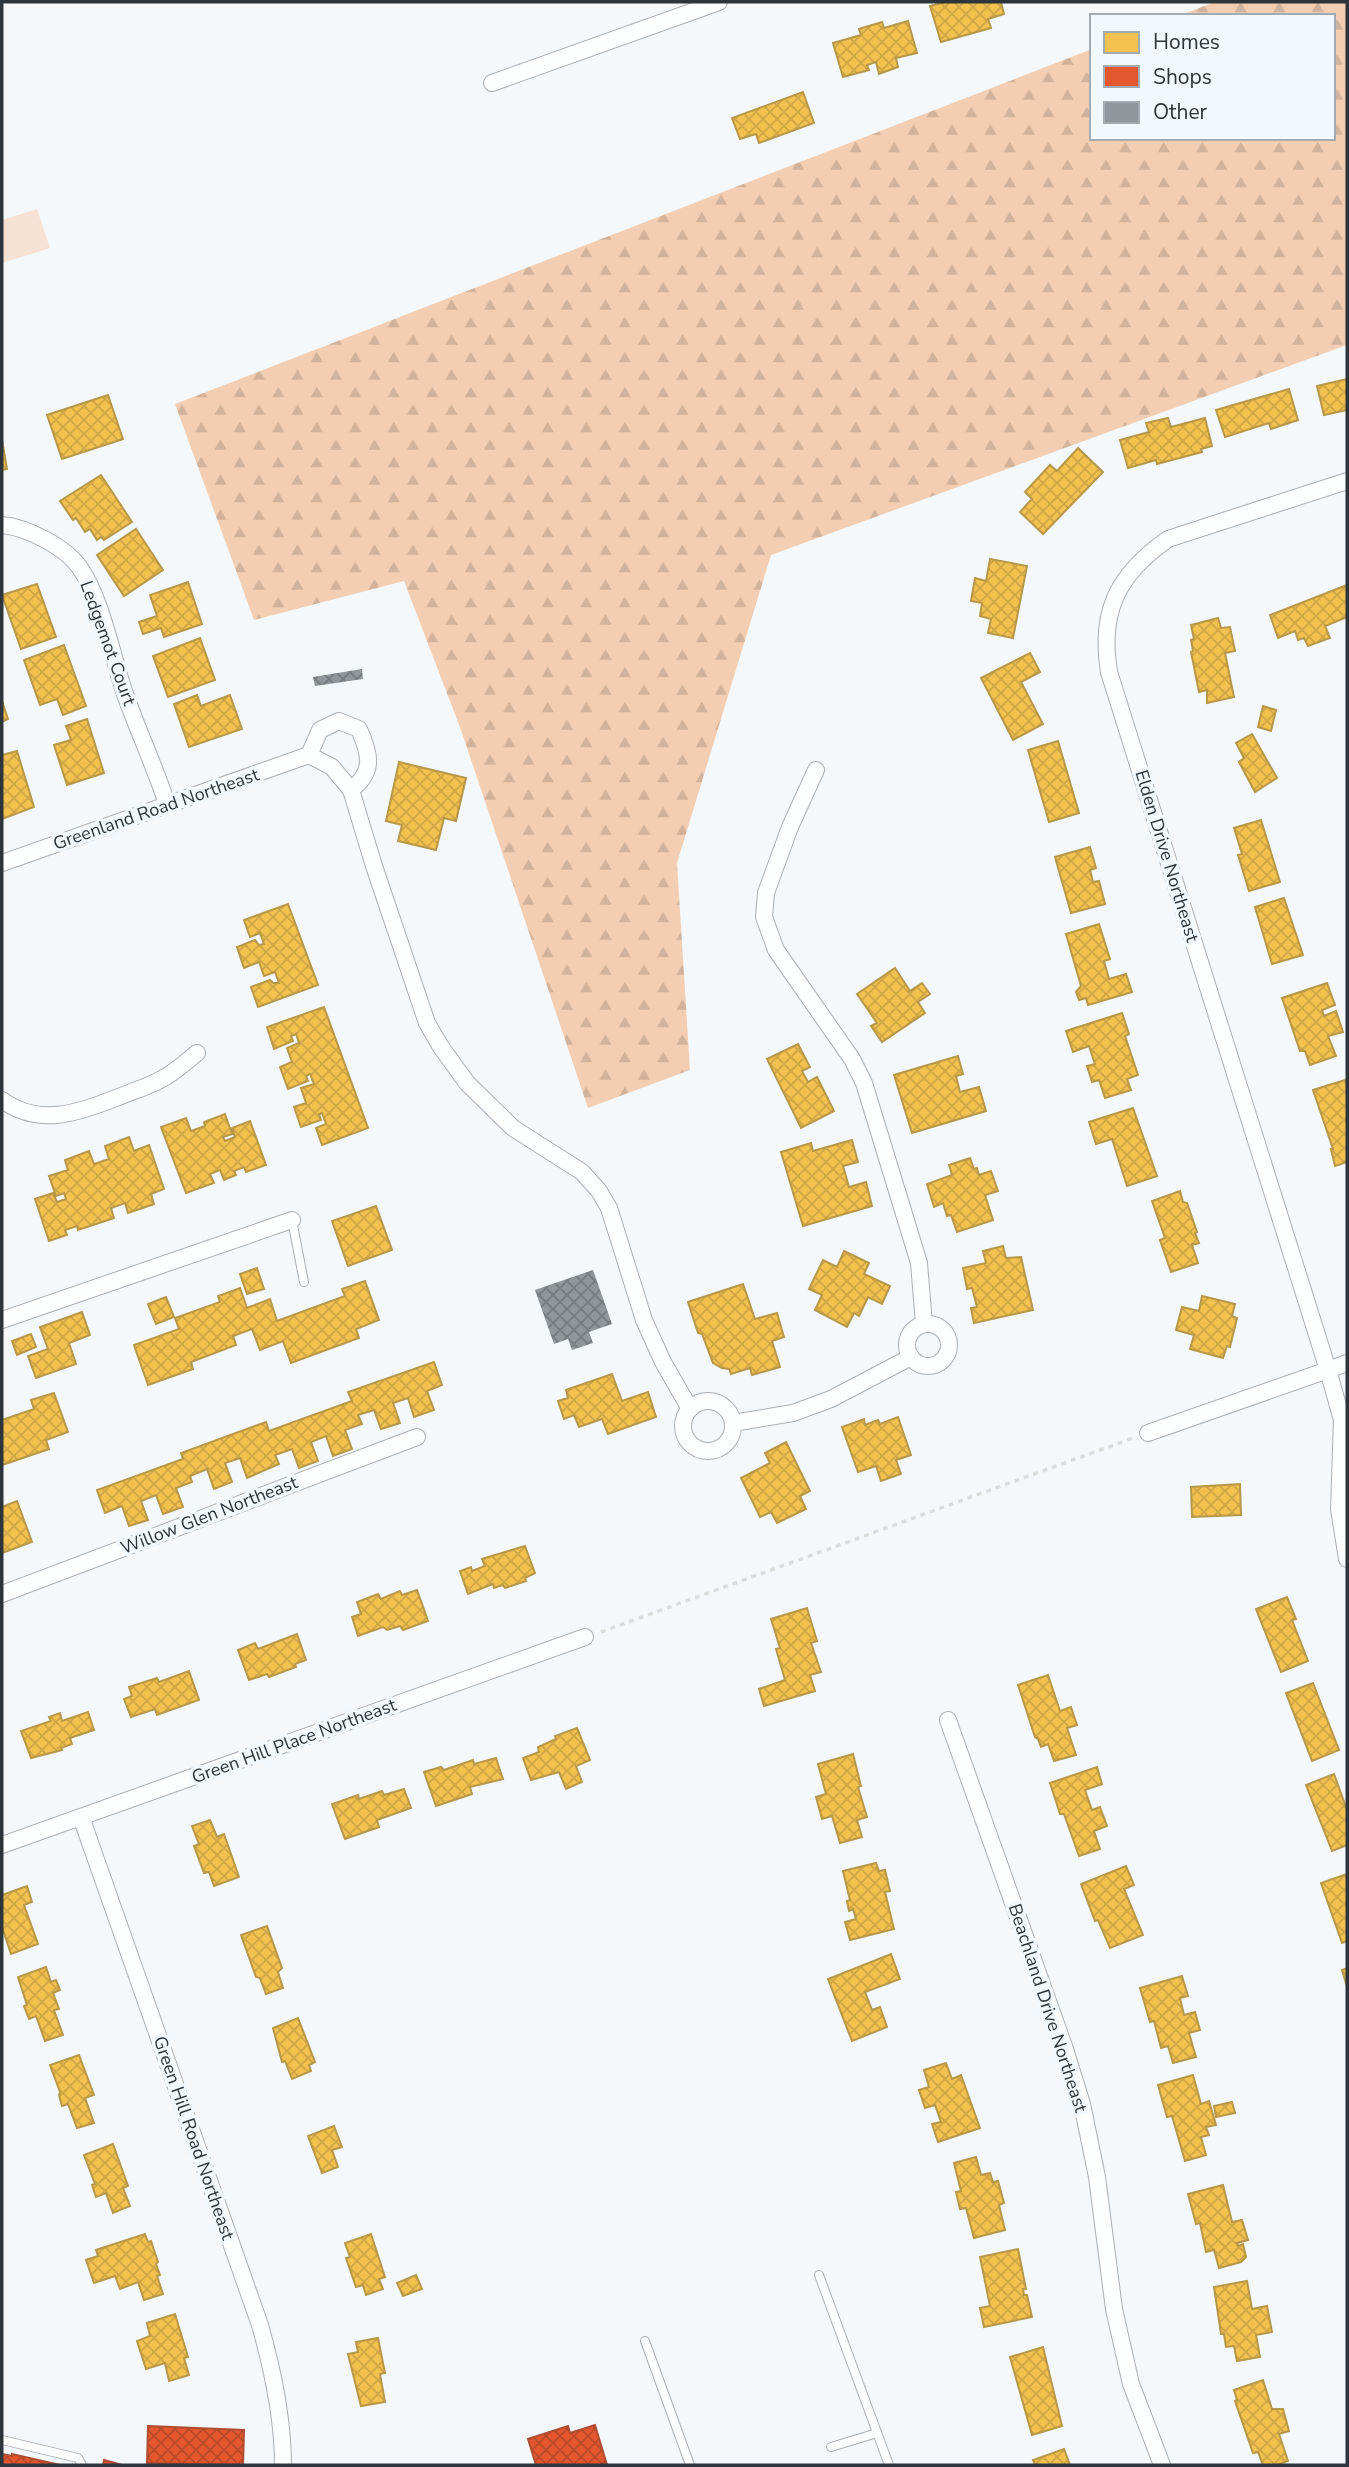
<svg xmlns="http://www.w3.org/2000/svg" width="1349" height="2467" font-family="'Nunito Sans',sans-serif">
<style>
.grass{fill:#f6e1d2}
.forest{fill:url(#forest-firs)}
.homes{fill:url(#homes-cross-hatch);stroke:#b79748;stroke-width:2}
.shops{fill:url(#shops-cross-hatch);stroke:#ad4d32;stroke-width:2}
.building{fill:url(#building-cross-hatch)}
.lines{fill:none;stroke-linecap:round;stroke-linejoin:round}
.service-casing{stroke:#aaafb2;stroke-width:10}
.minor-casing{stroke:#aaafb2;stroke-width:18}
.path{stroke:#dbdddd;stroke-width:3.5;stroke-dasharray:5 5;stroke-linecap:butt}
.service{stroke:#fdfefe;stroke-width:8}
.minor{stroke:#fdfefe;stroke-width:16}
.labels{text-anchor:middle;stroke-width:7;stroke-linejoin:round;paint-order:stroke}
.street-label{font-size:18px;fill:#2d353a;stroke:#f1f9fe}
</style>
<defs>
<pattern id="forest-firs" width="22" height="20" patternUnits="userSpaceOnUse" patternTransform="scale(1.75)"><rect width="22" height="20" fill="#f4ceb2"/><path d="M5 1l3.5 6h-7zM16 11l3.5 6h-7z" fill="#d2b29a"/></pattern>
<pattern id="homes-cross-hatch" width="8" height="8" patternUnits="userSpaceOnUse" patternTransform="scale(1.75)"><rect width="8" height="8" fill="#f2c14e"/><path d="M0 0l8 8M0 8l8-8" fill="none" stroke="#d0a645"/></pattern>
<pattern id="shops-cross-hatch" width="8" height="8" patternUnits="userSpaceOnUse" patternTransform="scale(1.75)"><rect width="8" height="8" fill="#e4572e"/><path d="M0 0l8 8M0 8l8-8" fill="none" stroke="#b94928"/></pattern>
<pattern id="building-cross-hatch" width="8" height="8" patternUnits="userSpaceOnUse" patternTransform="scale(1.75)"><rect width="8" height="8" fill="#91969a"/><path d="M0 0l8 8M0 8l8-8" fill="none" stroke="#777b7f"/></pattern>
</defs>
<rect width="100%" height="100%" fill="#f4f8fb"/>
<path class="grass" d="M37,209l13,39 -48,15v-43z"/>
<path class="forest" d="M1215,2h132v343l-576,210 -94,308 13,207 -102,38 -127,-378 -57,-149 -150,39 -79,-216 917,-355v89h241v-122h-155z"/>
<g class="homes">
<path d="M946,2h55l3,12 -16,5 3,9 -50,14 -11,-36z"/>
<path d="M908,21l9,32 -21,5 2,9 -19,7 -3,-12 -9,3 2,5 -26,7 -10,-34 28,-8 -2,-6 23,-7 2,6z"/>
<path d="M803,92l11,31 -55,20 -3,-9 -16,5 -8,-21z"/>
<path d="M1347,379v31l-23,5 -7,-29z"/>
<path d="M1289,389l9,31 -27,9 -2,-6 -44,14 -9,-27z"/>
<path d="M108,395l15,44 -61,20 -15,-44z"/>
<path d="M1168,418l3,9 34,-9 7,28 -11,3 1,3 -45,12 -1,-4 -28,8 -8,-28 29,-8 -3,-9z"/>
<path d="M2,440l5,29 -5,1z"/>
<path d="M1078,448l25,24 -60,62 -23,-22 12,-13 -7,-7 25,-27 7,6z"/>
<path d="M101,475l31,47 -28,18 -3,-3 -4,3 -7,-11 -5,3 -9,-14 -3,2 -13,-19z"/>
<path d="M136,529l27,41 -39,26 -27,-41z"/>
<path d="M990,559l37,7 -14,72 -25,-5 3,-14 -11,-3 2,-13 -11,-2 4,-23 11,3z"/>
<path d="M188,582l14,42 -38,13 -3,-9 -18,6 -4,-12 18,-6 -7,-21z"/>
<path d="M37,584l19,53 -35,12 -19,-54z"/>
<path d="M1347,585v32l-22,9 5,12 -22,8 -4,-8 -6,2 -3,-9 -17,7 -8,-23z"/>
<path d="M1218,618l3,10 9,-1 5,24 -10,2 9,44 -27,6v-13l-8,2 -8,-40 2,-1 -2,-11 3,-1 -3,-14z"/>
<path d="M200,638l15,42 -47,17 -15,-41z"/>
<path d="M64,645l22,61 -23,9 -6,-16 -17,6 -16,-45z"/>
<path d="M1030,653l10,19 -19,10 22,42 -30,16 -32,-62z"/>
<path d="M197,695l4,11 29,-11 12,34 -53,18 -15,-43z"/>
<path d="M2,701l6,18 -6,3z"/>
<path d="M1263,706l13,4 -5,21 -13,-4z"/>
<path d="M87,719l17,54 -37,12 -13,-40 17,-5 -5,-14z"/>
<path d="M1252,734l25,44 -22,14 -16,-30 5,-4 -8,-15z"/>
<path d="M1058,741l21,72 -30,9 -21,-72z"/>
<path d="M17,751l17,56 -32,12v-64z"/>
<path d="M399,762l67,16 -10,43 -12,-3 -8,32 -38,-9 4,-16 -16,-4z"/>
<path d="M1261,820l19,62 -31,9 -11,-36 4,-1 -8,-26z"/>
<path d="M1090,847l6,21 -6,2 3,12 6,-1 6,23 -34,9 -16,-56z"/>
<path d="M1284,898l19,57 -31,9 -17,-57z"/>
<path d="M288,904l30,81 -60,22 -7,-20 19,-7 3,3h6l-4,-11 -11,4 -5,-14 -15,6 -7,-21 18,-7 4,5 5,-1 -4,-11 -10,4 -6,-17z"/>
<path d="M1099,924l11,35 -6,2 5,18 17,-5 6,18 -44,13 -2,-7 -7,2 -3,-8 5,-6 -15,-52z"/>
<path d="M895,968l15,23 12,-8 8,11 -12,8 7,11 -43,29 -11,-16 6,-3 -20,-29z"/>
<path d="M1327,983l8,22 -13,5 2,6 12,-5 7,21 -15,4 8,20 -26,9 -5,-14h-5l-18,-53z"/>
<path d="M324,1007l44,121 -46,17 -6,-17 10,-4 -4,-11 -3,1 2,6 -20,7 -7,-20 12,-4 -5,-15 13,-4 -4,-10 -4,2 2,5 -20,8 -8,-22 12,-5 -5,-14 12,-5 -3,-9 -5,2 2,5 -19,8 -7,-22z"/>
<path d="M1122,1013l7,21 -4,2 13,39 -11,4 4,11 -26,8 -6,-18 -7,2 -5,-16 8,-2 -6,-18 -16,6 -7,-21z"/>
<path d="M798,1044l12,23 -8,4 6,11 9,-5 17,34 -33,17 -34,-69z"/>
<path d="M958,1056l5,18 -7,2 4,16 19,-5 7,24 -74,22 -18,-58z"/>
<path d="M1345,1080l2,8v74l-12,4 -4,-17h2l-20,-59z"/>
<path d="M1133,1108l24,68 -30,10 -15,-47 -16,5 -7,-22z"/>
<path d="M225,1114l7,20 -9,3 2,4 10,-4 -3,-9 18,-7 16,44 -20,7 -2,-5 -10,4 2,4 -12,5 -4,-10 -10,4 4,9 -28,10 -25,-66 25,-9 5,13 14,-5 -1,-4z"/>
<path d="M129,1137l5,14 15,-6 15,44 -13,5 3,10 -26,9 -3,-10 -14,5 3,10 -36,12 -1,-4 -12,4 2,5 -18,6 -14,-42 18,-6 4,9 9,-3 -2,-6 -8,3 -7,-20 19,-6 -3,-10 24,-9 5,13 15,-5 -4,-13z"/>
<path d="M852,1140l6,22 -15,4 6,21 17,-5 6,24 -69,20 -22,-74 30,-9 2,8z"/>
<path d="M970,1158l4,11 3,-1 2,7 12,-4 7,20 -13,4 8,25 -36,12 -6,-17 -4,1 -4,-13 -9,4 -7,-23 25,-9 -3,-10z"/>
<path d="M1180,1191l3,11 4,1 10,29 -2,1 4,10 -7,2 6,18 -27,9 -11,-32 5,-2 -13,-37z"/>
<path d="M376,1206l16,44 -44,16 -16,-45z"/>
<path d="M1003,1246l3,12 15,-1 12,53 -59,13 -3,-15 6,-1 -5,-19 -5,1 -4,-21 23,-5 -3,-12z"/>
<path d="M844,1251l25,12 -5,11 26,12 -8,18 -14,-7 -9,19 -5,-3 -7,14 -32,-17 7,-15 -13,-6 14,-29 14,7z"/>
<path d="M257,1268l7,21 -17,5 -7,-20z"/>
<path d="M365,1281l14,39 -23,9 3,9 -68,25 -8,-22 -23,9 -8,-21 -19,7 3,9 -45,17 2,7 -45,16 -14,-40 45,-16 -4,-11 45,-16 -2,-6 22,-8 7,20 23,-9 7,22 68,-25 -3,-7z"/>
<path d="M743,1284l12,35 22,-6 7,24 -12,4 8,26 -28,8 -2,-7 -19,6 -2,-5 -7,-1 -9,-5 -11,-29 -4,-1 -10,-31z"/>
<path d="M1202,1296l33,8 -3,12 5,2 -7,29 -3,-1 -4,12 -33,-9 4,-14 -18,-5 6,-23 17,4z"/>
<path d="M166,1297l8,20 -18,7 -8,-20z"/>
<path d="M82,1312l8,23 -21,8 7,21 -40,14 -8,-22 20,-7 -8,-22z"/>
<path d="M31,1334l5,13 -19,8 -5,-14z"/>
<path d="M434,1362l8,23 -15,6 7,19 -20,7 -6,-19 -15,5 7,20 -19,6 -7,-19 -16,5 4,9 -17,6 7,19 -19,7 -7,-20 -15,6 7,19 -19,7 -7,-19 -17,6 4,9 -32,14 -7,-20 -15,5 7,19 -18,7 -7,-20 -17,7 2,6 -16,6 7,19 -20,7 -7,-19 -15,6 7,19 -19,6 -7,-20 -17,7 -8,-23 86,-31 -2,-6 85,-31 3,9 83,-30 -4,-9z"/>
<path d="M612,1374l10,27 26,-9 8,25 -48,17 -6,-15 -23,8 -5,-12 -10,4 -6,-18 10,-3 -2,-8z"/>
<path d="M54,1393l14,39 -22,8 3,9 -47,16v-45l32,-11 -3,-9z"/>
<path d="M898,1417l13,38 -15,5 5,14 -20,7 -5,-15 -18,6 -16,-45 22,-8 1,6 13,-5 2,4z"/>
<path d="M786,1442l24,49 -10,5 6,13 -29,14 -6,-11 -11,5 -19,-39 29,-15 -5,-10z"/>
<path d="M1240,1484l1,31 -49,2 -1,-30z"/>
<path d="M17,1501l15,41 -30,11v-46z"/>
<path d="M525,1546l10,27 -10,5 1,3 -21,7 -2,-3 -9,3 -1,-4 -25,10 -8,-23 11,-4 1,4 13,-5 -3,-7z"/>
<path d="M417,1590l11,31 -25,9 -3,-4 -13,4 -4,-3 -25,9 -6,-19 9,-3 -4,-12 21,-8 3,5 19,-8 2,4z"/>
<path d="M1287,1597l9,22 -4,1 16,41 -27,11 -25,-63z"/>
<path d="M807,1608l10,33 -6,2 10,29 -11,3 5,16 -51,15 -5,-17 26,-9 -9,-31 4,-1 -9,-29z"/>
<path d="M297,1634l9,26 -11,4 1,3 -27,10 -2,-3 -18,6 -11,-30 17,-7 3,6z"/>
<path d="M189,1671l10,29 -42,15 -2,-6 -24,8 -7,-18 8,-3 -3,-9 28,-9 2,4z"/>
<path d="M1048,1675l12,36 11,-4 6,18 -10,3 9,27 -22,6 -6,-17 -7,3 -3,-8 -3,-2 -17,-52z"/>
<path d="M1313,1683l26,67 -27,11 -26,-68z"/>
<path d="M88,1712l6,18 -24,8 2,6 -11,4 1,2 -31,8 -10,-27 30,-10 -2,-4 11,-4 2,8z"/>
<path d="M577,1728l13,32 -14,6 6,16 -16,7 -7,-17 -28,8 -8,-22 16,-6 -1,-5 18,-8 -1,-3z"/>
<path d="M853,1754l8,32 -3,1 9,30 -10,3 5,17 -22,6 -8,-27 -10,3 -6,-22 10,-3 -8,-30z"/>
<path d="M496,1758l7,21 -33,8 2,7 -36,12 -12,-34 17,-5 3,3 29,-10 1,4z"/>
<path d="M1097,1767l5,17 -17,6 7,20 8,-3 7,19 -13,5 6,18 -21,7 -15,-42h-4l-10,-31z"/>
<path d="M1334,1774l13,36v35l-15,6 -26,-66z"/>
<path d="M404,1789l7,19 -34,12 2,7 -34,12 -13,-35 26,-9 1,4 23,-8 2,4z"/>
<path d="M210,1820l7,17 7,-3 15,43 -25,9 -5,-14 -5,1 -10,-27 5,-2 -7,-18z"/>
<path d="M876,1863l3,8 6,-1 5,21 -5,1 9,37 -44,11 -5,-18 11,-3 -3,-10 -4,2 -2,-10 3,-1 -7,-29z"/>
<path d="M1126,1866l8,19 -10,4 19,46 -33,13 -12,-28 -3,1 -14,-37z"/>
<path d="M1347,1874v67l-5,2 -21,-60z"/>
<path d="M27,1886l5,16 -8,3 14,39 -27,10 -9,-27v-32z"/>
<path d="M267,1926l15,42 -4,4 5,16 -17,6 -6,-16 -4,-1 -15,-42z"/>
<path d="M891,1954l9,25 -35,13 7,18 8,-3 7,20 -35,14 -24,-62z"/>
<path d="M46,1967l5,15 5,-2 4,10 -7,3 6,16 -5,1 9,25 -18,6 -9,-25 -7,3 -5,-13 3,-1 -9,-28z"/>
<path d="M1347,1968v19l-5,-17z"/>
<path d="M1182,1976l6,20 -8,2 4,17 11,-3 5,18 -11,3 7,24 -23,6 -5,-17 -7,2 -7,-27 -4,1 -10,-34z"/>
<path d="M298,2018l17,44 -6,3 2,6 -19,8 -7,-18 -3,1 -9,-34z"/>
<path d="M79,2055l15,40 -9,3 9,25 -17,5 -9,-24 -6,2 -3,-11 1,-3 -10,-27z"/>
<path d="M946,2063l6,16 9,-4 19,53 -42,14 -6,-18 9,-2 -6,-17 -10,3 -6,-18 10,-3 -5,-17z"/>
<path d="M1193,2075l8,29 8,-3 7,24 -10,2 3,8 -8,2 5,18 -21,6 -13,-45 -5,1 -9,-32z"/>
<path d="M1232,2102l3,11 -19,4 -2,-11z"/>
<path d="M334,2126l8,21 -10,3 6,17 -16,6 -14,-37z"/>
<path d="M113,2144l15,42 -5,2 7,18 -17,7 -7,-20 -10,4 -4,-12 3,-1 -11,-29z"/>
<path d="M976,2157l5,18 9,-2 3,9 5,-1 6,22 -5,2 6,25 -31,8 -8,-30 -6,1 -4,-17 5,-1 -7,-28z"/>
<path d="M1223,2185l9,37 10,-2 6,20 -11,3 1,3 5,-2 3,13 -5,5 -22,6 -5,-18 -8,2 -6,-29 -4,1 -8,-30z"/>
<path d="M145,2234l3,8 3,-1 7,21 -2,2 4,11 -3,1 6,18 -19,6 -6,-18 -18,7 -5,-13 -21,7 -8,-23 12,-4 -2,-6z"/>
<path d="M371,2234l14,43 -6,2 4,10 -17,6 -3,-10 -7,2 -10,-29 4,-1 -5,-14z"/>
<path d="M1018,2249l8,40h-3l1,6h3l5,22 -48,10 -4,-19 10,-2 -10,-49z"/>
<path d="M416,2275l6,14 -19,7 -6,-13z"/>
<path d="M1247,2281l5,28 15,-3 5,26 -16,3 4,22 -23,4 -3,-15 -8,1 -2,-13h-3l-7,-47z"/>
<path d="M175,2314l13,43 -4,1 5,17 -20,6 -4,-18 -19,6 -9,-28 13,-5 -3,-13z"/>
<path d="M378,2338l7,35 -5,1 5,28 -24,4 -13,-52 10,-2 -2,-10z"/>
<path d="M1043,2347l19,79 -30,9 -22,-78z"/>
<path d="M1263,2380l9,29h11l6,22 -10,3 9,27 -11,4h-14l-5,-13 -5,1 -18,-52 2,-1 -3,-10z"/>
<path d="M1064,2449l6,16h-35l-2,-5z"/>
</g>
<g class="shops">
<path d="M595,2425l12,40h-71l-8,-26 40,-13 2,7z"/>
<path d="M148,2426l96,4 -1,35 -96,-2z"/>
<path d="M2,2454l10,2v-2l48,11h-58z"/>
<path d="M104,2460l18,5h-19z"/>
</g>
<g class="building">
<path d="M362,669l1,10 -48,7 -2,-9z"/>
<path d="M593,1270l19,54 -23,8 4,11 -21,7 -4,-11 -14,5 -19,-54z"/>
</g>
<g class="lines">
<defs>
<g id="service">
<path d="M292,1220l12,62"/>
<path d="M819,2275l70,190"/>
<path d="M645,2341l45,124"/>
<path d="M2,2440l76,18 4,7"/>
<path d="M831,2447l46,-14"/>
</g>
<g id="minor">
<path d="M492,83l227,-81"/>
<path d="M1347,481l-179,58c-50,35 -69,72 -59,133l219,698 19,-7"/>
<path d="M2,525c24,2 64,22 78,43 22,32 32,88 45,126 13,37 30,73 42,110"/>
<path d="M309,755l23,12 19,23 23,76 53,157 14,24 26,36 46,45 69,44 17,19 10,17 35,112 19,42 27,47"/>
<path d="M309,755l11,-25 19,-9 20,8c11,25 16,42 -8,61"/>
<path d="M816,770l-26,57 -24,66 -2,24 12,33 76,109 12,24 55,180 5,61"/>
<path d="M2,863l307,-108"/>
<path d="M2,1100c37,27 76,13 114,-2 16,-7 36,-12 51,-22 10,-6 20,-15 30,-23"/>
<path d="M2,1320l290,-100"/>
<circle cx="928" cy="1345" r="21"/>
<circle cx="708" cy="1426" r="25"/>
<path d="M733,1423l60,-10 38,-14 80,-42"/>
<path d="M1148,1433l180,-63 14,50 -3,89 8,50"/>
<path d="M2,1594l415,-157"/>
<path d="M948,1720l117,329 17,55 15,73 17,132 17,75 31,81"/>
<path d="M81,1817l179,508c13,46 23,92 23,140"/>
<path d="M2,1845l583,-208"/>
</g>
</defs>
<use href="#service" class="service-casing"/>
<use href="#minor" class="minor-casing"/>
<path class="path" d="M601,1632l532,-194"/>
<use href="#service" class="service"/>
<use href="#minor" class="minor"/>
</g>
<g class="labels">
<g class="street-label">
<text transform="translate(108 643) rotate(70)" y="6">Ledgemot Court</text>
<text transform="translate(156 809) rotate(-19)" y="6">Greenland Road Northeast</text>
<text transform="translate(1167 856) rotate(73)" y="6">Elden Drive Northeast</text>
<text transform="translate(209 1515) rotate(-21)" y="6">Willow Glen Northeast</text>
<text transform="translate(294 1741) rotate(-20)" y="6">Green Hill Place Northeast</text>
<text transform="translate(1048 2008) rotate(72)" y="6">Beachland Drive Northeast</text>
<text transform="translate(194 2138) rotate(71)" y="6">Green Hill Road Northeast</text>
</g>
</g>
<rect width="1349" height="2467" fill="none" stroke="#2d353a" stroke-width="7"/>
<rect x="1090" y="14" width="245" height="126" fill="#f1f9fe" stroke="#a3abb0" stroke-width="2"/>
<rect x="1104" y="32" width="35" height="21" fill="#f2c14e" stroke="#a3abb0" stroke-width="2"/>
<text x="1153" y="49" font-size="21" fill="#2d353a">Homes</text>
<rect x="1104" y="66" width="35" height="21" fill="#e4572e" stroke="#a3abb0" stroke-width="2"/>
<text x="1153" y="84" font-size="21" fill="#2d353a">Shops</text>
<rect x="1104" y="102" width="35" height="21" fill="#91969a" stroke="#a3abb0" stroke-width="2"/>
<text x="1153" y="119" font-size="21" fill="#2d353a">Other</text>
</svg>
